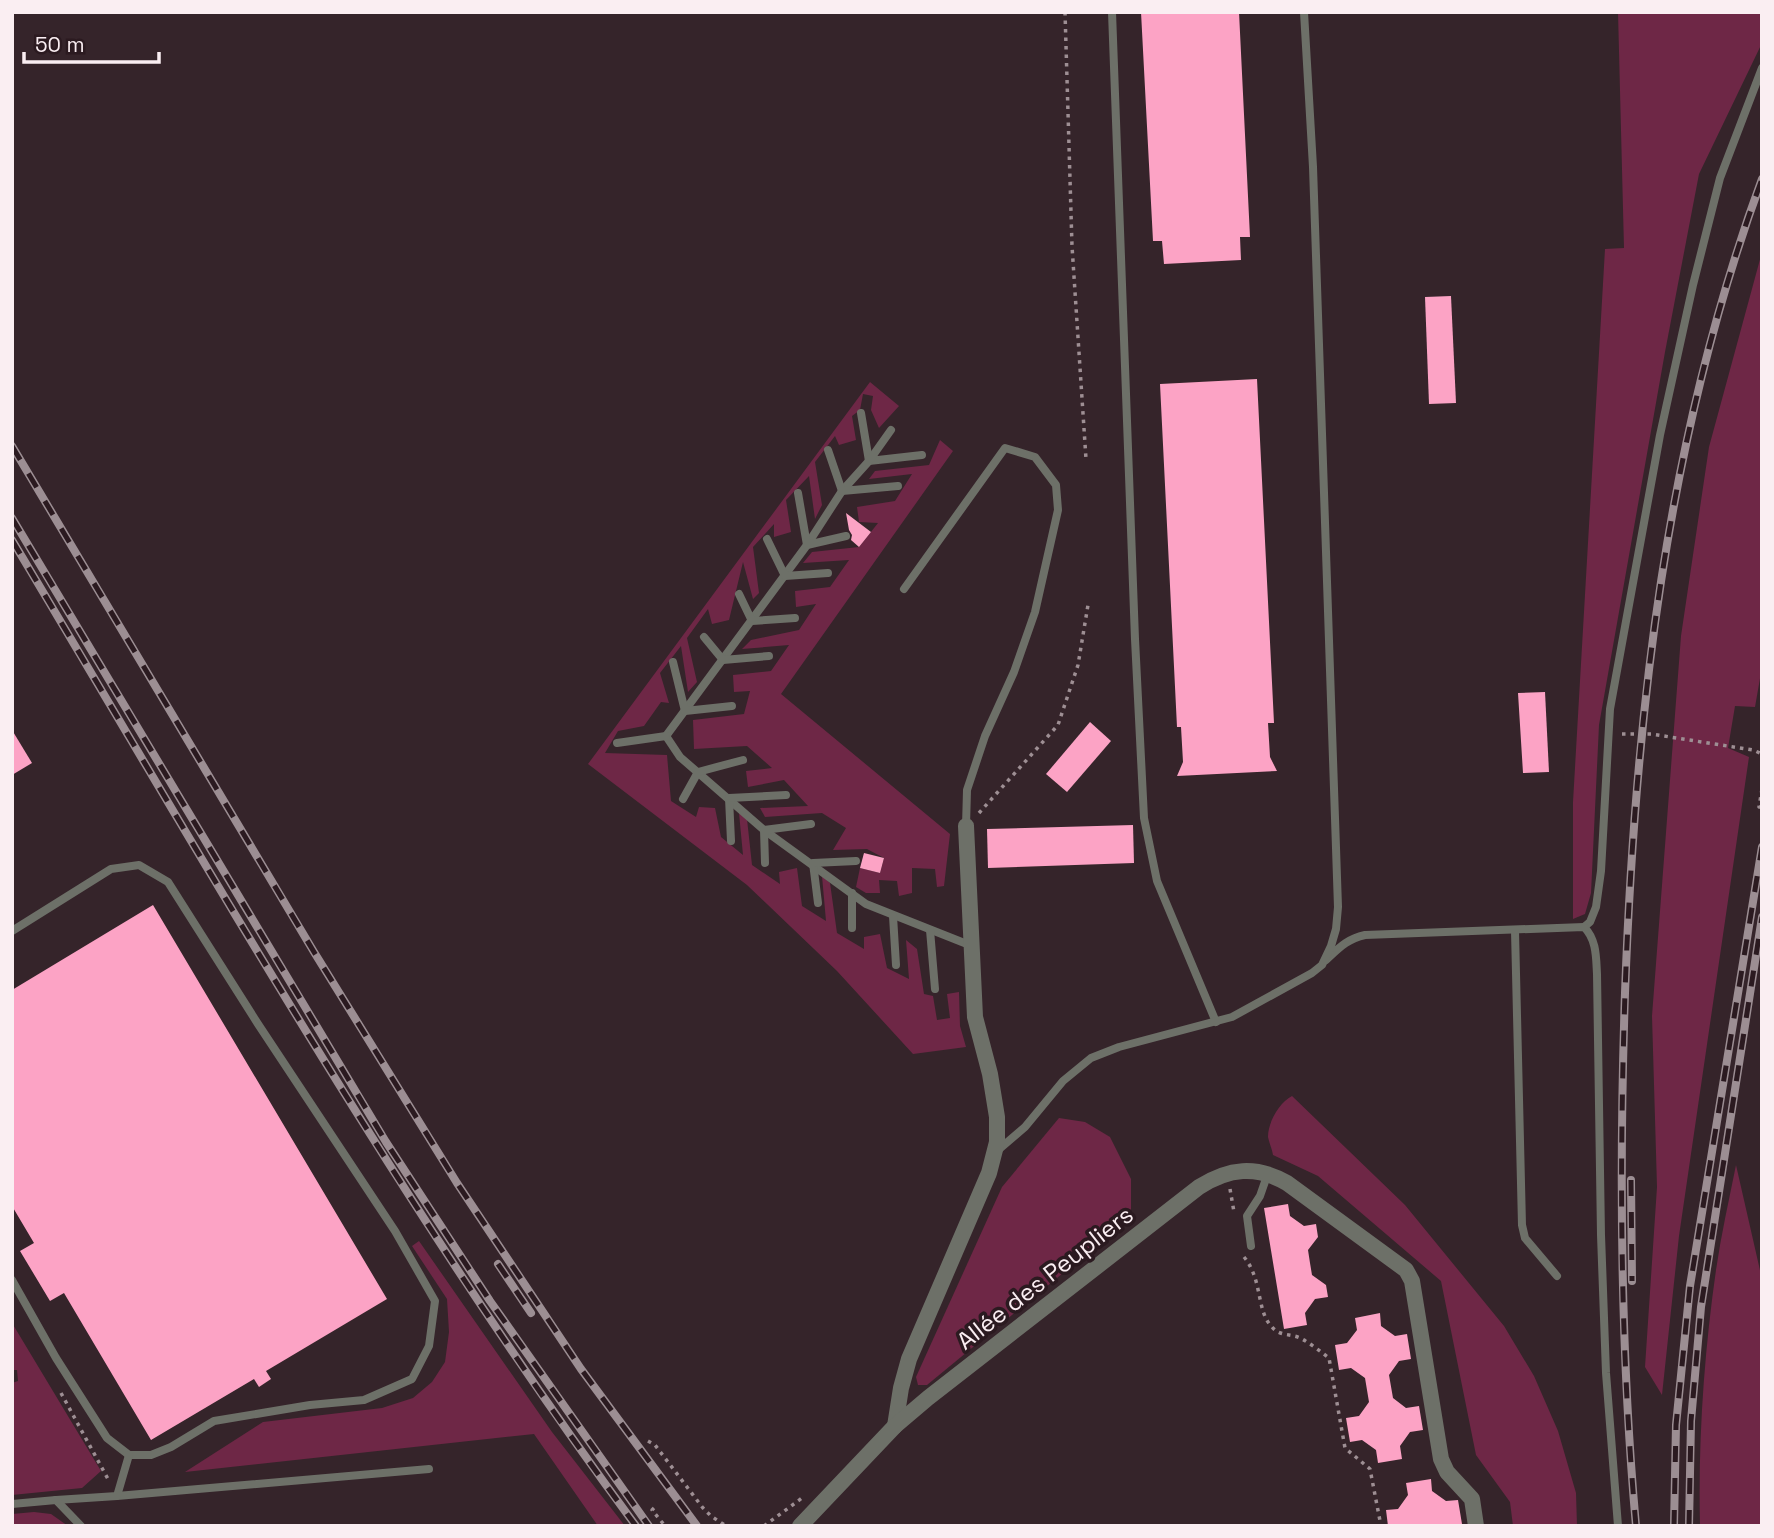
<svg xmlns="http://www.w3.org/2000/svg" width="1774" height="1538" font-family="'Space Grotesk',sans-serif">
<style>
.green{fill:#6e2746}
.building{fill:#fca3c5}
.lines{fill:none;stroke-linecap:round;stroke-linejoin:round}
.path{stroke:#9e8f94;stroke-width:3.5;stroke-dasharray:3.5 5;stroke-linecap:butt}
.lane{stroke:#6d7068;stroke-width:8}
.street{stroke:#6d7068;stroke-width:16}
.rail-casing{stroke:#9c8e93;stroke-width:8}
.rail{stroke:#2b1a20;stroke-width:5;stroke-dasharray:16;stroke-linecap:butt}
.labels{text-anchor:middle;stroke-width:7;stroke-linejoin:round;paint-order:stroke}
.street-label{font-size:24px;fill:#faeef2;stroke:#2b1a20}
</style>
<rect width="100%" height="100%" fill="#35242a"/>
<g class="green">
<path d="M1618,12h144v31l-63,131 -34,178 -66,373 -8,168 -6,21 -12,5v-117l32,-553 19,-1z"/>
<path d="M1762,252v415l-7,40 -20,-1 -7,42 21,9 -70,479 -17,159 -17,-28 12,-180 -5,-171 29,-380 28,-189z"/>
<path d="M870,382l29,24 -20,22 -8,-18 2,-14 -10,-2 -3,16 -8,6 4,24 -17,5 -4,-9 -20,26 7,43 -7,14 -6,-43 -23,24 5,32 -17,5v-13l-21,23 6,46 -6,6 -10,-37 -14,58 -17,4 -4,-15 -21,29 10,44 -9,10 -7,-46 -21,27 9,30 -8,-1 -17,24 -26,5 -13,22 62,2 4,46 25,16 3,-10 16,1 6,29 22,18 -4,-42 8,6 5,46 28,19 -1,-12 18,-4 5,38 24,15 -4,-45 8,7 7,50 27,16v-12l16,-3 7,34 22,11 -3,-39 11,9 7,45 9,2 4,24 13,-2 -3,-24 12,-2 1,34 6,21 -53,7 -76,-83 -90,-86 -159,-121z"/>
<path d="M940,440l13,11 -172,243 169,140 -6,52 -7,1 -2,-18 -23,-1v25l-13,3 -2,-15 -18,-1 1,13h-14l-10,-6 4,-19 20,5 4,-15 -17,-9 -34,1 13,-22 -24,-15 -57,4 -5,-9 48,-2 -24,-26 -36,7 -2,-16 26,-3 -25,-22 -53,3 -1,-29 51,-6 6,-23 -16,1 -1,-17 38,-4 18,-26 -47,4 9,-9 48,-10 17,-26 -20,3 -1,-16 35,-4 19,-27 -46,3 9,-11 47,-5 19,-24 -19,-1 -2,-15 38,-6 17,-27 -43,5 6,-8 54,-6z"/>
<path d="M1292,1096l113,109 99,121 30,50 24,55 18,62 1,33h-64l-3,-24 -34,-47 -35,-174 -123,-105 -45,-21c-1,-6 -4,-13 -5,-18 0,-15 11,-34 24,-41z"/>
<path d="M1059,1118l26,4 25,15 21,42v35l-17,17 -187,154h-9l-2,-8 86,-190z"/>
<path d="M1736,1165l26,114v247h-62c-2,-85 4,-172 16,-256 5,-35 13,-70 20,-105z"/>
<path d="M419,1241l133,191 73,94h-27l-64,-92 -349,38 78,-50 119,-14 31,-10 19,-16 13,-20 4,-30 -2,-33 -35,-53z"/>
<path d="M12,1323l89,148 -19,17 -70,7v-112l6,-2 -1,-11h-5z"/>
<path d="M34,1512l17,2 17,12h-17l-1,-2 -38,2v-12z"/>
</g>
<g class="building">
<path d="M1141,12h98l11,225h-10l1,23 -77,4 -2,-23h-9z"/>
<path d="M1451,296l5,107 -27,1 -4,-107z"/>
<path d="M1257,379l17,344h-6l2,34 7,14 -100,5 6,-14 -2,-35h-4l-17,-343z"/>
<path d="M846,513l25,19 -12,15 -8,-7 1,-5 -3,-5z"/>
<path d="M1545,692l4,80 -26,1 -5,-80z"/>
<path d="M1090,722l21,19 -44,51 -21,-18z"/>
<path d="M12,730l20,33 -20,12z"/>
<path d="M1133,825l1,38 -146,5 -1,-39z"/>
<path d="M864,853l20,5 -4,15 -20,-5z"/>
<path d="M153,905l234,394 -121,72 5,8 -12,8 -5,-8 -103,61 -87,-147 -14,8 -30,-50 14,-8 -22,-37v-216z"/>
<path d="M1288,1204l2,12 14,10 12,-2 2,13 -10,13 2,13 2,12 14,10 2,12 -13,2 -10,14 2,12 -23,4 -20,-121z"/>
<path d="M1380,1313l1,13 14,10 12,-2 4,25 -12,2 -10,14 4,23 13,10 13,-2 4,24 -13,2 -10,14 2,13 -24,4 -2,-13 -14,-10 -12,2 -4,-24 13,-2 10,-14 -4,-24 -14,-10 -12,2 -4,-25 12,-2 10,-13 -2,-12z"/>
<path d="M1431,1479l1,12 14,10 12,-1 4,24 -74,2 -2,-16 12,-1 10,-14 -2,-12z"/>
</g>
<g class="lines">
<g class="path">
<path d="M1065,12l7,234 14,213"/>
<path d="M1622,734h29l102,16 9,4"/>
<path d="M1762,789l-3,18h3"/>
<path d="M979,813l79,-88 20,-60 10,-60"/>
<path d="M1230,1189l4,23"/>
<path d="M1244,1257c19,23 12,54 28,70 8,10 20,6 30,12 9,5 18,12 27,19l16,90 25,21 11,57"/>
<path d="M61,1393l47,86"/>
<path d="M648,1441l7,4 48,63 8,8 15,10"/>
<path d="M654,1508l-2,2 13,16"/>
<path d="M764,1526l38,-28"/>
</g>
<g class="lane">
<path d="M1112,12l23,627 9,179 13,63 59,141"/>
<path d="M861,413l8,48 53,-6"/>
<path d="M891,430l-22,31 -27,30 -35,54 -141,191 14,21 84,73 102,74 106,42"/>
<path d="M828,450l14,41 56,-5"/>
<path d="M798,493l9,52 39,-9"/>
<path d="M767,539l18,37 43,-3"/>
<path d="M904,589l101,-141 30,9 21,28 2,25 -23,102 -21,60 -29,64 -18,54 -1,36"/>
<path d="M739,594l13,27 43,-3"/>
<path d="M704,637l19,23 46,-4"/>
<path d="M673,662l12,49 47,-5"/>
<path d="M617,743l49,-7"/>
<path d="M683,799l15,-27 45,-12"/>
<path d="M731,841l-2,-43 57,-3"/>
<path d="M765,863l-1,-33 47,-6"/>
<path d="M818,903l-5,-40 43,-2"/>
<path d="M893,916l3,49"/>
<path d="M1584,927l6,-5 6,-15 5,-36 9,-162 50,-274 33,-150 27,-107 42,-110"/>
<path d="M852,928v-35"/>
<path d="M930,930l5,59"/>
<path d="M12,931l99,-62 28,-4 29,17 90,142 137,207 40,70 -6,45 -17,33 -48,21 -54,5 -96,16 -43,26 -20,8h-22l-22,-17 -51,-80 -44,-78"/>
<path d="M1515,931l7,294 3,13 32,38"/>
<path d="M1326,960c13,-12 21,-21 39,-25l219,-8c13,13 12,31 13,47l4,261 5,138 12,153"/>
<path d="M997,1151l28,-24 38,-46 28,-23 28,-11 113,-30 80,-44 10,-8 9,-19 5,-17 2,-22 -25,-740 -9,-155"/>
<path d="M1251,1246l-4,-30 13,-20 8,-23"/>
<path d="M117,1496l312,-27"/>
<path d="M56,1500l61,-4 12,-41"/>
<path d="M12,1504l44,-4 25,26"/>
</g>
<g class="street">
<path d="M895,1426l6,-38 8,-29 80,-186 8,-31v-25l-7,-43 -15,-57 -9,-191"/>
<path d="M800,1526l95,-100 33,-28 271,-211c30,-19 57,-22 88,-4l119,87 6,11 29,178 6,13 25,27 4,27"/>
</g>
<defs>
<g id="rail">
<path d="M12,446l302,506 143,231 124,186 116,157"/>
<path d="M12,518l374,624 104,159 159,225"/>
<path d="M12,540c200,334 392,673 624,986"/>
<path d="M1631,1180l1,101"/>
<path d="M498,1264l33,49"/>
<path d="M1636,1526c-16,-178 -17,-355 -11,-533 10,-276 41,-554 137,-814"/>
<path d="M1674,1526l2,-101 14,-139 72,-439"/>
<path d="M1689,1526l2,-105 10,-114 61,-390"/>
</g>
</defs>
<use href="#rail" class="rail-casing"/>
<use href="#rail" class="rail"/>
</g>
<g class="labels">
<g class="street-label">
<text transform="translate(1045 1278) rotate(-38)" y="8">Allée des Peupliers</text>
</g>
</g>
<rect width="1774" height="1538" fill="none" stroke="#faeef2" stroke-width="28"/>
<path d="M24 52v10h135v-10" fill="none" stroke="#faeef2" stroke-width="3.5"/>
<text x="35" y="52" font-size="21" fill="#faeef2" stroke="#2b1a20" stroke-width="5" paint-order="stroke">50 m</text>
</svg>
